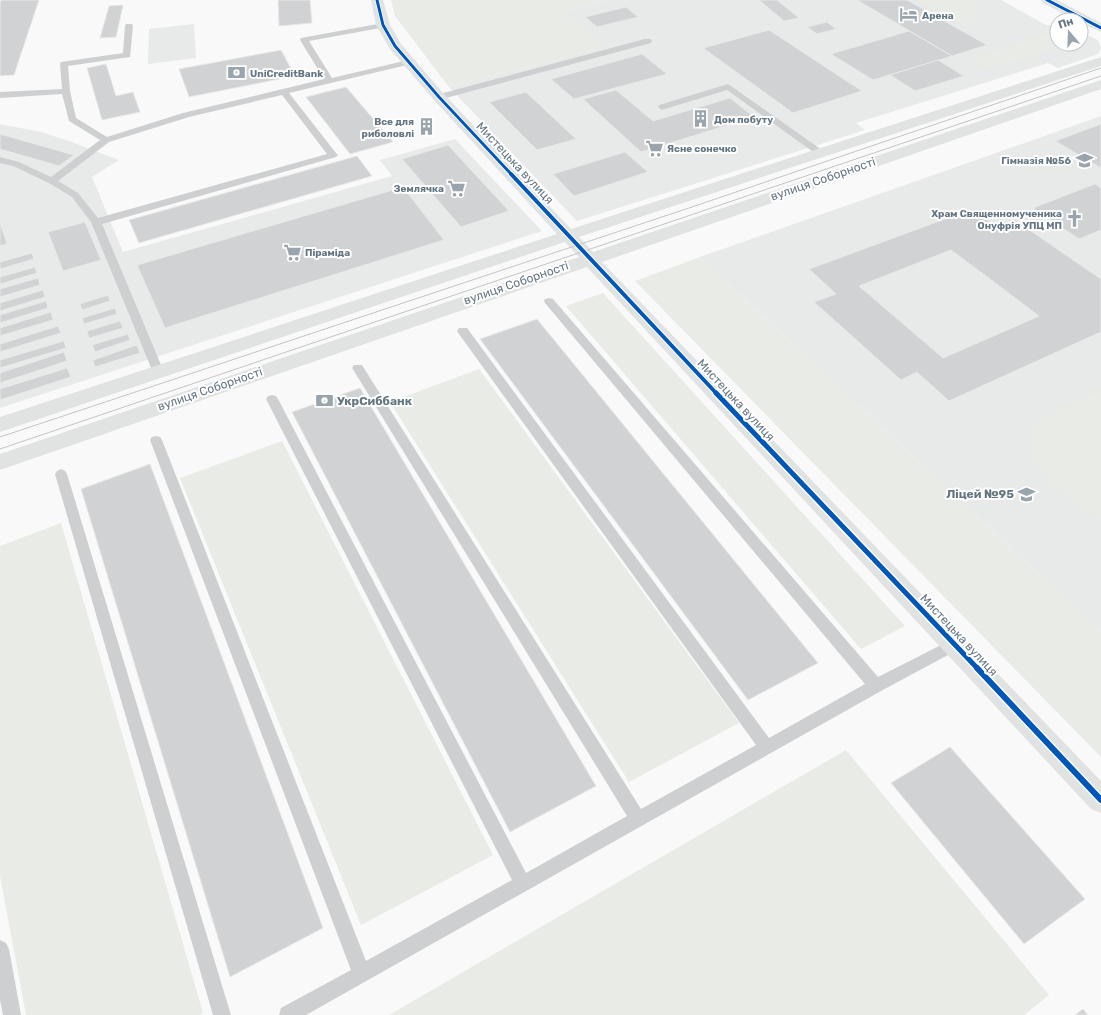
<svg xmlns="http://www.w3.org/2000/svg" width="1101" height="1015" font-family="Rubik,sans-serif">
<style>
.built{fill:#e8e9e9}
.green{fill:#e8ebe6}
.building{fill:#d0d2d3;stroke:#e8e8e8;fill-rule:evenodd}
.lines{fill:none;stroke-linecap:round;stroke-linejoin:round}
.lane{fill:#cecfd0;fill-rule:evenodd}
.secondary{fill:#e1e2e2;fill-rule:evenodd}
.tram{stroke:#c3c5c6;stroke-width:1}
.cycleway-far3-casing{stroke:#fff;stroke-width:4.5}
.cycleway-far2-casing{stroke:#fff;stroke-width:6}
.cycleway-far1-casing{stroke:#fff;stroke-width:8}
.cycleway-casing{stroke:#fff;stroke-width:9}
.cycleway-far3{stroke:#0057b8;stroke-width:3}
.cycleway-far2{stroke:#0057b8;stroke-width:4}
.cycleway-far1{stroke:#0057b8;stroke-width:5}
.cycleway{stroke:#0057b8;stroke-width:6}
.labels{text-anchor:middle;stroke-width:4;stroke-linejoin:round;paint-order:stroke}
.far-poi-label{font-size:10px;font-weight:bold;fill:#657683;stroke:#fff;text-anchor:start}
.street-label{font-size:12px;fill:#657683;stroke:#fff}
.poi-label{font-size:12px;font-weight:bold;fill:#657683;stroke:#fff;text-anchor:start}
</style>
<rect width="100%" height="100%" fill="#f9f9f9"/>
<g class="built">
<path d="M606,0h395l45,25h11v19h24v-12l17,8 3,8 -3,6 -40,14 -10,-5 -192,60 9,7 -288,91 -128,-134 154,-40 -40,-36z"/>
<path d="M194,24l2,34 -48,6 1,-35z"/>
<path d="M1101,116v516l-401,-375z"/>
<path d="M0,124l41,8 28,9 50,19 -27,17 31,75 269,-76 -12,-16 75,-21 87,92 -542,177z"/>
</g>
<g class="green">
<path d="M391,0h215l-43,11 41,36 -155,40 -54,-71z"/>
<path d="M916,0h62l-2,21 -16,4z"/>
<path d="M1052,33l5,3v8h11l-80,25 -18,-10z"/>
<path d="M700,257l401,375v125l-466,-476z"/>
<path d="M603,293l302,333 -44,23 -295,-343z"/>
<path d="M479,369l260,354 -110,59 -239,-380z"/>
<path d="M1101,390v129c-29,-14 -93,-58 -65,-97z"/>
<path d="M282,441l211,414 -132,70 -181,-447z"/>
<path d="M61,523l142,490 -3,2h-174l-26,-139v-330z"/>
<path d="M846,750l203,245 -25,20h-635z"/>
</g>
<g class="building">
<path d="M1,0h38l-25,75 -14,1v-72z"/>
<path d="M278,0h32l2,23 -33,3z"/>
<path d="M759,0h18l22,18 -15,3z"/>
<path d="M857,0h50l80,45 -35,11z"/>
<path d="M123,5l-7,32 -16,1 9,-32z"/>
<path d="M626,7l12,10 -41,10 -12,-10z"/>
<path d="M827,22l9,7 -19,5 -10,-7z"/>
<path d="M769,30l93,61 -69,22 -90,-65z"/>
<path d="M909,31l43,25 -79,24 -42,-26z"/>
<path d="M281,50l14,26 -106,21 -10,-28z"/>
<path d="M642,54l25,20 -93,25 -23,-20z"/>
<path d="M938,60l26,16 -49,15 -25,-16z"/>
<path d="M106,64l10,32 17,-4 7,20 -38,8 -15,-52z"/>
<path d="M346,87l47,55 -43,12 -44,-57z"/>
<path d="M616,90l37,31 77,-23 24,19 -113,35 -58,-53z"/>
<path d="M526,92l50,47 -39,11 -48,-48z"/>
<path d="M1101,124v44l-46,-27z"/>
<path d="M0,133v1l74,21 -15,11 -59,-17z"/>
<path d="M448,145l61,66 -48,16 -59,-68z"/>
<path d="M625,152l23,20 -74,24 -21,-22z"/>
<path d="M357,156l15,20 -233,67 -10,-23z"/>
<path d="M1095,184l6,4v42l-22,9 -46,-31z"/>
<path d="M403,187l41,53 -279,88 -28,-63z"/>
<path d="M972,209l25,18 18,-7 86,59v53l-152,69 -32,-29 -16,8 -87,-78 22,-8 -27,-25zM951,250l43,32 45,34 -96,42 -84,-72z"/>
<path d="M85,222l16,38 -38,11 -15,-39z"/>
<path d="M0,223l7,21 -7,2z"/>
<path d="M32,253l2,6 -34,10v-7z"/>
<path d="M35,267l2,6 -37,11v-7z"/>
<path d="M38,278l2,7 -40,12v-8z"/>
<path d="M43,290l2,7 -45,14v-8z"/>
<path d="M108,295l2,6 -28,9 -2,-6z"/>
<path d="M46,301l2,7 -48,15v-8z"/>
<path d="M115,308l2,6 -33,10 -2,-6z"/>
<path d="M51,312l2,8 -53,16v-8z"/>
<path d="M537,319l281,344 -70,37 -268,-361z"/>
<path d="M120,321l3,7 -34,10 -2,-7z"/>
<path d="M58,326l3,7 -61,19v-8z"/>
<path d="M128,334l2,6 -35,12 -3,-7z"/>
<path d="M64,341l2,7 -66,20v-8z"/>
<path d="M137,345l3,8 -45,14 -2,-7z"/>
<path d="M64,352l3,9 -67,22v-10z"/>
<path d="M67,368l4,9 -71,23v-11z"/>
<path d="M360,388l236,398 -86,46 -218,-420z"/>
<path d="M150,464l173,464 -93,49 -149,-488z"/>
<path d="M950,747l135,152 -61,45 -133,-161z"/>
<path d="M1083,1009l5,6h-13z"/>
</g>
<g class="lines">
<g class="lane">
<path d="M383,23h3v4l-77,14 23,37 76,-18 4,2 -1,2 -122,29 47,60 2,2 -2,2 -234,67 62,148 -2,3h-8l-63,-153 -19,-25 -23,-14 -36,-17 -13,-3v-6l19,5 32,15 49,-37 -31,-19 -7,-27 -62,4v-6l62,-3 -2,-25 1,-2 62,-9 2,-27 1,-2h6l1,2 -3,31 -62,9 2,25 6,27 31,19 76,-24 141,-34 -24,-39 1,-2zM282,95l45,59 -229,64 -20,-25 -20,-12 51,-39 80,-25z"/>
<path d="M645,39h6l1,2 -1,2 -209,56h-6l-1,-2 1,-2z"/>
<path d="M728,84l94,66 2,2 -2,2h-6l-89,-64 -65,20 -4,-3 1,-2z"/>
<path d="M549,298l4,1 325,378 71,-36 5,-2 5,2 2,4 -2,4 -78,42 -575,324h-27l2,-7 70,-38 -201,-530 2,-3 4,-1 4,1 2,3 204,521 146,-81 -246,-481 2,-3 4,-1 4,1 2,3 248,474 101,-57 -273,-445 -2,-3 2,-3h8l279,444 115,-64 -297,-411 -2,-3 2,-3h8l302,410 96,-54 -320,-381 -1,-2 1,-2z"/>
<path d="M61,469l4,2 2,3 164,541h-18l-158,-541 2,-3z"/>
<path d="M0,940l6,3 3,6 12,66h-18l-3,-15z"/>
</g>
<g class="secondary">
<path d="M371,0h12l7,25 11,19 43,50 127,135 530,-172v9l-522,171 14,15 508,-172v9l-499,173 499,519v32l-10,-4 -504,-542 -587,203v-16l579,-197 -14,-15 -565,190v-15l557,-183 -123,-134 -44,-51 -14,-24z"/>
<path d="M1041,0h16l44,23v9l-20,-9v-3h-5l-33,-17z"/>
</g>
<g class="tram">
<path d="M0,437l689,-229 412,-140"/>
<path d="M0,449l1101,-373"/>
</g>
<defs>
<g id="cycleway-far3">
<path d="M377,0l6,25 12,21 44,51 73,78"/>
<path d="M1047,0l54,28"/>
</g>
<path id="cycleway-far2" d="M511,174l206,220"/>
<path id="cycleway-far1" d="M716,393l262,276"/>
<path id="cycleway" d="M977,668l124,132"/>
</defs>
<use href="#cycleway-far3" class="cycleway-far3-casing"/>
<use href="#cycleway-far2" class="cycleway-far2-casing"/>
<use href="#cycleway-far1" class="cycleway-far1-casing"/>
<use href="#cycleway" class="cycleway-casing"/>
<use href="#cycleway-far3" class="cycleway-far3"/>
<use href="#cycleway-far2" class="cycleway-far2"/>
<use href="#cycleway-far1" class="cycleway-far1"/>
<use href="#cycleway" class="cycleway"/>
</g>
<defs>
<symbol id="hotel-bare" viewBox="-9 -9 18 18"><path d="M-6-4.5h1.5V1H6V5H4.5V3h-9V5H-6ZM-4 0a1.8 1.8 0 1 1 3.6 0ZM.5 0V-2.5h3Q6-2.5 6 0Z" fill="#99a4ac" stroke="#fff" stroke-width="2.5" paint-order="stroke"/></symbol>
<symbol id="bank-bare" viewBox="-9 -9 18 18"><path d="M-6-4H6V4H-6ZM0-2.3a2.3 2.3 0 1 0 0 4.6a2.3 2.3 0 1 0 0-4.6Z" fill="#99a4ac" stroke="#fff" stroke-width="2.5" paint-order="stroke"/></symbol>
<symbol id="building-bare" viewBox="-9 -9 18 18"><path d="M-4-6H4V6H1V3H-1V6H-4ZM-2.5-4.3h1.7v1.8h-1.7ZM.8-4.3h1.7v1.8H.8ZM-2.5-1h1.7V.8h-1.7ZM.8-1h1.7V.8H.8Z" fill="#99a4ac" stroke="#fff" stroke-width="2.5" paint-order="stroke"/></symbol>
<symbol id="supermarket-bare" viewBox="-9 -9 18 18"><path d="M-6-5.5h2.5l.6 2H6L4.5 2H-2.5L-4.4-4H-6ZM-1.5 3.2a1.3 1.3 0 1 0 .1 0ZM3 3.2a1.3 1.3 0 1 0 .1 0Z" fill="#99a4ac" stroke="#fff" stroke-width="2.5" paint-order="stroke"/></symbol>
<symbol id="school-bare" viewBox="-9 -9 18 18"><path d="M0-5L7-2L0 1L-7-2ZM-4 1L0 2.5L4 1V4Q0 6-4 4Z" fill="#99a4ac" stroke="#fff" stroke-width="2.5" paint-order="stroke"/></symbol>
<symbol id="church-bare" viewBox="-9 -9 18 18"><path d="M-1.2-6h2.4v3.5h3.3v2.4h-3.3V6h-2.4V-.1h-3.3v-2.4h3.3Z" fill="#99a4ac" stroke="#fff" stroke-width="2.5" paint-order="stroke"/></symbol>
</defs>
<g fill-rule="evenodd">
<use href="#hotel-bare" x="896" y="2" width="25" height="25"/>
<use href="#bank-bare" x="224" y="60" width="25" height="25"/>
<use href="#building-bare" x="688" y="106" width="25" height="25"/>
<use href="#building-bare" x="414" y="114" width="25" height="25"/>
<use href="#supermarket-bare" x="642" y="136" width="25" height="25"/>
<use href="#school-bare" x="1072" y="148" width="25" height="25"/>
<use href="#supermarket-bare" x="444" y="176" width="25" height="25"/>
<use href="#church-bare" x="1062" y="206" width="25" height="25"/>
<use href="#supermarket-bare" x="280" y="240" width="25" height="25"/>
<use href="#bank-bare" x="312" y="388" width="25" height="25"/>
<use href="#school-bare" x="1014" y="482" width="25" height="25"/>
</g>
<g class="labels">
<g class="far-poi-label">
<text x="922" y="19">Арена</text>
<text x="250" y="77">UniCreditBank</text>
<text x="714" y="123">Дом побуту</text>
<text x="414" y="125" text-anchor="end">Все для<tspan x="414" dy="12">риболовлі</tspan></text>
<text x="667" y="152">Ясне сонечко</text>
<text x="1071" y="164" text-anchor="end">Гімназія №56</text>
<text x="444" y="192" text-anchor="end">Землячка</text>
<text x="1062" y="217" text-anchor="end">Храм Священномученика<tspan x="1062" dy="12">Онуфрія УПЦ МП</tspan></text>
<text x="305" y="256">Піраміда</text>
</g>
<g class="street-label">
<text transform="translate(515 163) rotate(47)" y="4">Мистецька вулиця</text>
<text transform="translate(823 179) rotate(-19)" y="4">вулиця Соборності</text>
<text transform="translate(516 283) rotate(-19)" y="4">вулиця Соборності</text>
<text transform="translate(210 389) rotate(-19)" y="4">вулиця Соборності</text>
<text transform="translate(736 400) rotate(47)" y="4">Мистецька вулиця</text>
<text transform="translate(959 635) rotate(47)" y="4">Мистецька вулиця</text>
</g>
<g class="poi-label">
<text x="337" y="405">УкрСиббанк</text>
<text x="1014" y="498" text-anchor="end">Ліцей №95</text>
</g>
</g>
<g transform="translate(1069 32) rotate(341)"><circle r="19" fill="#ffffff" stroke="#c1c8cd"/>
<path d="M0-3L7 15L0 10L-7 15Z" fill="#99a4ac"/>
<text y="-6" font-size="11" font-weight="bold" text-anchor="middle" fill="#657683">Пн</text>
</g>
</svg>
